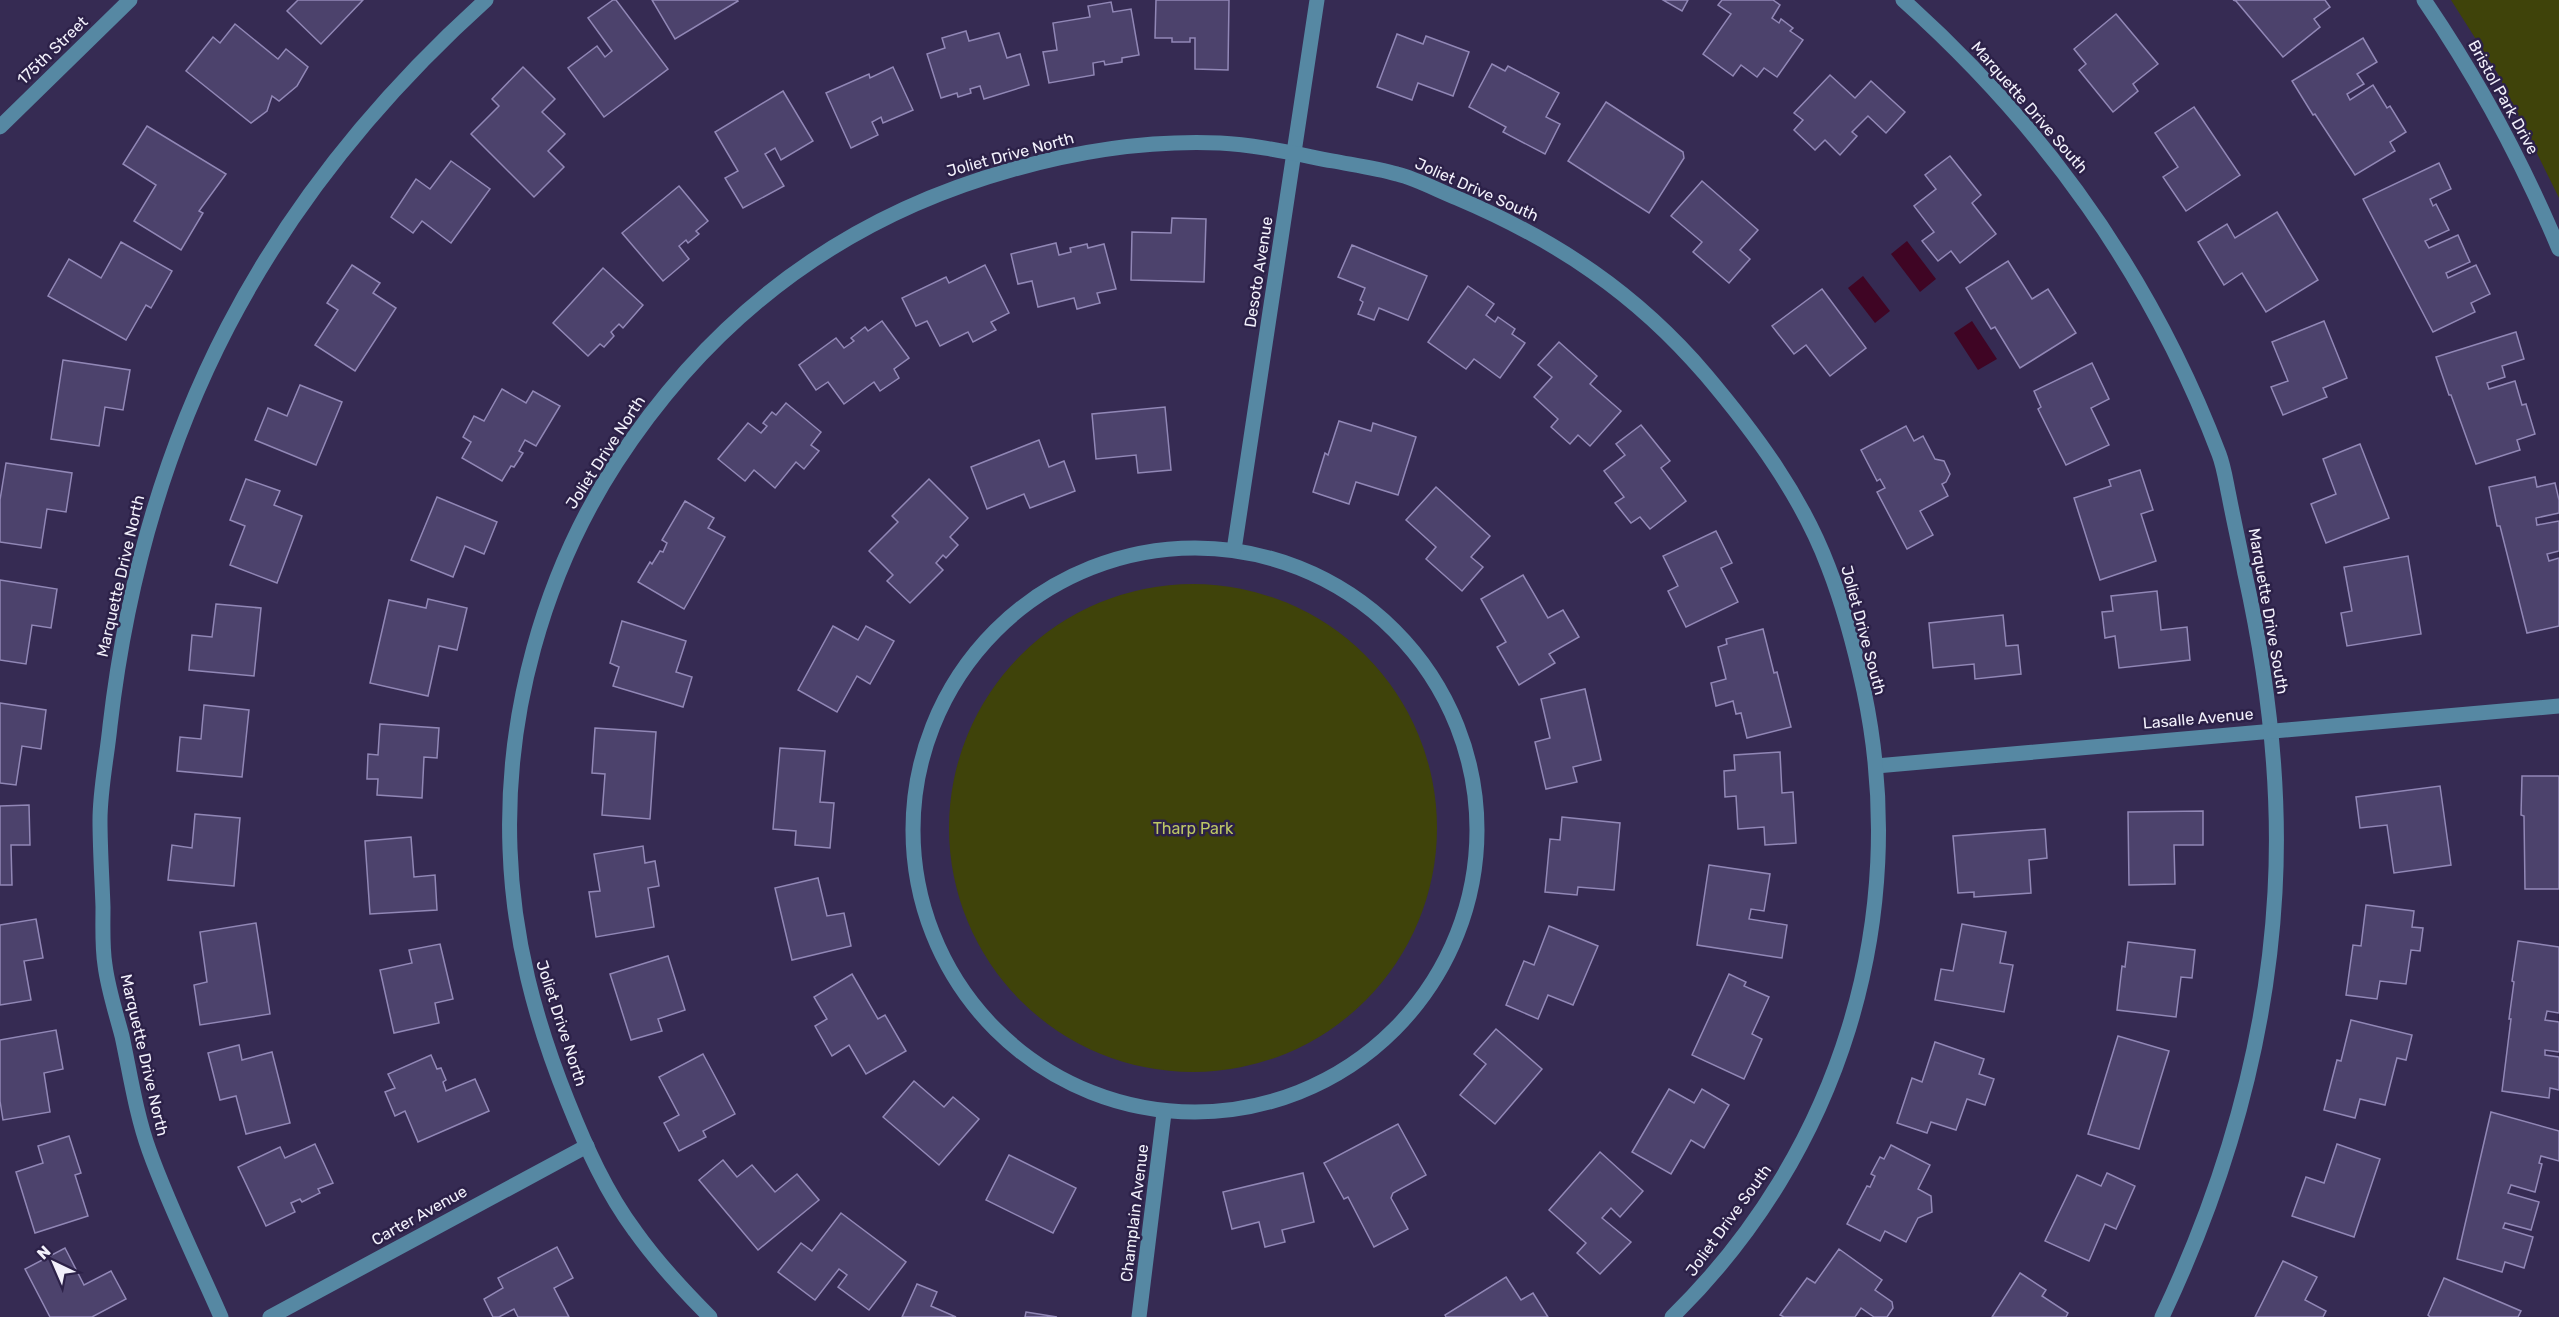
<svg xmlns="http://www.w3.org/2000/svg" width="2559" height="1317" font-family="Rubik,sans-serif">
<style>
.green{fill:#3f430a}
.water{fill:#3f0524}
.building{fill:#4c426c;stroke:#9187b6;stroke-width:1.5}
.lines{fill:none;stroke-linecap:round;stroke-linejoin:round}
.minor{stroke:#5688a3;stroke-width:15}
.labels{text-anchor:middle;stroke-width:5;stroke-linejoin:round;paint-order:stroke}
.street-label{font-size:16px;fill:#f2f0fb;stroke:#2c2148}
.park-label{font-size:16px;fill:#bdc766;stroke:#2c2148}
</style>
<rect width="100%" height="100%" fill="#362b53"/>
<g class="green">
<path d="M2451,0h108v198l-61,-124z"/>
<circle cx="1193" cy="828" r="244"/>
</g>
<g class="water">
<path d="M1907,241l29,38 -16,13 -29,-38z"/>
<path d="M1863,276l27,35 -15,12 -27,-35z"/>
<path d="M1972,321l25,38 -19,11 -24,-37z"/>
</g>
<g class="building">
<path d="M298,0h65l-42,44 -34,-33z"/>
<path d="M613,0h3l52,69 -64,48 -36,-49 29,-22 8,11 7,-6 -24,-33z"/>
<path d="M652,0h85l1,1 -63,38z"/>
<path d="M1156,0h73l-1,70 -33,-1v-31h-5v4h-18v-4h-17z"/>
<path d="M1663,0h25l-6,11z"/>
<path d="M1722,0h51l7,5 -8,13 7,5 2,-4 12,9 -3,3 13,9 -26,37 -13,-9 -7,9 -16,-12 -8,11 -30,-22 28,-40 -13,-9z"/>
<path d="M2233,0h92l5,7 -16,12 6,8 -37,30 -47,-56z"/>
<path d="M1111,2l2,10 18,-3 8,46 -17,3v4l-17,3 -1,-4 -11,2 1,12 -45,8 -6,-31 14,-2 -4,-27 37,-6 -2,-11z"/>
<path d="M2116,14l42,50 -25,20 5,7 -25,21 -34,-42 7,-6 -12,-15z"/>
<path d="M235,24l43,35 8,-10 22,18 -11,19 -18,15 -7,-5 -5,15 -16,12 -65,-52 27,-34 7,6z"/>
<path d="M966,31l3,10 30,-8 8,25 13,-4 9,31 -45,14 -4,-13 -10,3 1,4 -13,4 -1,-4 -16,5 -14,-44 18,-6 -3,-10z"/>
<path d="M1397,34l26,10 3,-8 43,16 -16,44 -35,-13 -6,17 -35,-13z"/>
<path d="M2363,38l14,24 -20,12 7,10 -17,10 3,6 23,-15 14,23 3,-2 16,26 -16,10 5,9 -40,24 -40,-61 -2,1 -21,-34z"/>
<path d="M1492,64l13,7 3,-5 51,27 -13,24 14,7 -15,30 -42,-22 3,-5 -37,-20z"/>
<path d="M523,67l32,32 -13,13 23,22 -17,17 16,16 -30,30 -63,-63 28,-28 -7,-7z"/>
<path d="M893,67l20,43 -30,13 -2,-6 -9,5 6,13 -27,13 -25,-55 43,-19 1,4z"/>
<path d="M1830,75l25,23 16,-17 34,31 -19,21 -18,-17 -16,16 5,4 -17,19 -15,-15 -10,10 -21,-20 9,-10 -9,-7z"/>
<path d="M783,91l30,50 -32,19 -6,-12 -10,6 19,32 -41,22 -18,-30 13,-7 -23,-39z"/>
<path d="M1606,102l77,50 1,6 -35,55 -81,-52z"/>
<path d="M2194,107l46,68 -54,36 -23,-34 15,-10 -23,-34z"/>
<path d="M147,126l79,48 -27,37 4,2 -22,37 -47,-29 22,-36 -33,-21z"/>
<path d="M1950,156l31,39 -9,8 24,31 -36,29 -9,-12 -13,10 -16,-20 12,-9 -20,-26 22,-17 -11,-14z"/>
<path d="M451,161l39,28 -39,54 -29,-22 -9,12 -22,-16 25,-38 14,10z"/>
<path d="M2439,163l12,26 -21,10 3,7 3,-2 13,26 -24,11 4,7 29,-13 12,27 -24,11 2,5 28,-13 14,29 -19,9 4,9 -42,20 -70,-133z"/>
<path d="M1702,181l56,49 -18,20 10,9 -21,24 -36,-31 9,-10 -31,-26z"/>
<path d="M679,186l29,35 -12,10 3,3 -11,9 -2,-3 -7,6 10,13 -26,22 -41,-48z"/>
<path d="M2277,212l41,68 -52,32 -24,-39 -18,12 -26,-43 29,-18 8,14z"/>
<path d="M1172,218l34,1 -2,63 -73,-2 1,-48 39,1z"/>
<path d="M121,242l51,29 -21,37 -5,-3 -20,35 -78,-44 21,-37 32,19z"/>
<path d="M1056,243l3,12 12,-3 -1,-4 17,-4 1,4 16,-4 12,45 -19,4 3,10 -23,6 -3,-11 -36,9 -6,-26 -14,3 -7,-30z"/>
<path d="M1352,245l75,31 -19,44 -29,-12 -5,12 -16,-6 5,-12 -3,-2 5,-12 -27,-11z"/>
<path d="M2008,261l24,38 16,-10 28,44 -56,35 -25,-41 -4,2 -25,-41z"/>
<path d="M352,265l28,18 -7,10 23,15 -41,63 -40,-26 23,-35 -11,-7z"/>
<path d="M985,265l24,48 -18,9 5,8 -23,12 -5,-10 -28,14 -13,-25 -11,5 -14,-28 44,-21 3,6z"/>
<path d="M603,268l40,37 -20,23 -4,-4 -8,8 3,4 -10,11 -4,-3 -12,12 -35,-33z"/>
<path d="M1468,286l26,18 -8,11 9,7 3,-5 17,12 -3,5 13,9 -25,35 -26,-19 -8,10 -38,-27z"/>
<path d="M1822,289l44,59 -36,28 -24,-31 -12,9 -22,-28z"/>
<path d="M882,321l27,37 -15,11 5,9 -19,13 -6,-9 -30,22 -16,-22 -12,8 -17,-25 37,-27 8,10 10,-7 -3,-3 14,-11 3,4z"/>
<path d="M2324,321l23,57 -24,10 4,9 -44,18 -12,-28 17,-6 -16,-39z"/>
<path d="M2516,332l8,27 -22,7 3,11 -18,6 2,6 26,-8 7,24 4,-1 9,30 -18,6 3,10 -44,14 -25,-69h-2l-13,-38z"/>
<path d="M1559,342l38,34 -7,8 31,27 -31,35 -12,-11 -8,9 -19,-17 7,-8 -24,-22 18,-20 -14,-12z"/>
<path d="M63,360l67,10 -7,40 -18,-3 -6,39 -48,-7z"/>
<path d="M2092,363l17,36 -18,9 18,37 -43,20 -28,-56 3,-2 -7,-16z"/>
<path d="M300,385l42,17 -26,63 -61,-25 13,-32 19,8z"/>
<path d="M502,389l24,14 7,-12 27,15 -24,40 -11,-6 -6,11 4,2 -9,14 -3,-1 -9,15 -40,-23 9,-16 -8,-5 11,-21 10,5z"/>
<path d="M786,403l35,29 -10,13 8,6 -15,18 -8,-7 -21,26 -21,-18 -9,11 -27,-22 30,-36 13,10 6,-7 -4,-3 9,-11 4,3z"/>
<path d="M1165,407l6,63 -33,3 -2,-18 -40,4 -4,-45z"/>
<path d="M1339,421l32,10 2,-8 43,14 -18,58 -42,-13 -7,22 -36,-12 12,-39 3,2z"/>
<path d="M1641,425l29,36 -9,7 25,33 -36,28 -10,-12 -9,6 -16,-20 9,-6 -20,-26 21,-16 -9,-11z"/>
<path d="M1906,426l8,15 9,-5 12,23 9,2 6,13 -4,8 -4,2 6,12 -28,15 13,24 -26,14 -30,-57 8,-4 -5,-9 -3,2 -16,-31z"/>
<path d="M1039,440l10,27 15,-6 11,30 -45,17 -6,-14 -37,15 -16,-42z"/>
<path d="M2360,444l29,74 -63,25 -15,-39 25,-10 -13,-35z"/>
<path d="M6,463l66,10 -6,39 -19,-3 -6,39 -41,-6v-42z"/>
<path d="M2140,470l13,40 -12,4 15,47 -56,19 -26,-82 37,-12 -2,-6z"/>
<path d="M2535,477l2,10 18,-4 4,17v13l-23,5 1,7 22,-4v30l-12,3 2,7 10,-3v68l-32,7 -27,-107h-3l-8,-39z"/>
<path d="M246,479l34,12 -6,14 28,11 -25,67 -47,-18 15,-39 -15,-6z"/>
<path d="M929,479l39,39 -18,19 8,8 -12,13 -3,-3 -7,8 7,7 -33,33 -23,-22 6,-6 -24,-24 29,-29 -6,-6z"/>
<path d="M1436,487l54,49 -19,21 12,10 -21,24 -36,-32 10,-12 -30,-27z"/>
<path d="M437,497l60,25 -13,32 -19,-8 -12,31 -42,-17z"/>
<path d="M685,501l29,17 -6,10 17,9 -41,72 -46,-27 12,-20 2,2 8,-13 3,1 4,-9 -5,-3z"/>
<path d="M1716,531l16,32 -11,5 17,34 -52,25 -18,-36 10,-5 -15,-30z"/>
<path d="M2408,556l13,78 -74,12 -6,-33 11,-2 -8,-44z"/>
<path d="M1523,575l25,43 15,-8 16,27 -30,17 6,9 -36,22 -22,-38 9,-5 -25,-43z"/>
<path d="M0,580l57,9 -6,39 -19,-3 -6,39 -26,-4z"/>
<path d="M2157,591l4,39 26,-3 3,33 -71,8 -4,-32 -10,2 -3,-26 11,-1 -2,-15z"/>
<path d="M428,599l39,9 -10,42 -18,-4 -11,50 -58,-13 19,-83 37,8z"/>
<path d="M216,604l45,4 -7,68 -65,-6 3,-35 20,2z"/>
<path d="M2003,615l3,31 12,-1 3,29 -46,5 -1,-15 -41,4 -4,-45z"/>
<path d="M622,621l64,20 -10,31 16,5 -9,30 -70,-21 6,-19 -9,-4z"/>
<path d="M833,626l25,14 8,-14 28,15 -24,43 -13,-8 -20,36 -39,-22z"/>
<path d="M1763,629l11,44 3,-1 14,55 -44,11 -6,-25 -5,1 -3,-13 -17,5 -5,-23 15,-4 -8,-32 9,-3 -1,-5z"/>
<path d="M1585,689l16,71 -28,7 4,15 -31,7 -11,-47 15,-4 -9,-39z"/>
<path d="M0,703l46,7 -5,39 -19,-3 -6,39 -16,-2z"/>
<path d="M204,705l45,5 -7,67 -65,-6 3,-34 21,2z"/>
<path d="M380,724l59,4 -2,30 -13,-1 -2,41 -45,-3 1,-16h-11l1,-25 10,1z"/>
<path d="M595,728l61,4 -6,87 -48,-4 3,-41 -13,-1z"/>
<path d="M780,748l45,3 -5,51 14,1 -4,45 -35,-3 1,-14 -23,-2z"/>
<path d="M1780,752l2,41 11,-1 3,51 -31,2 -1,-18 -26,2 -2,-33 -11,1 -1,-26 11,-1 -1,-15z"/>
<path d="M2522,776h37v113h-34l-1,-73 -3,-1z"/>
<path d="M2440,786l11,79 -57,8 -7,-48 -27,3 -4,-31z"/>
<path d="M29,805l1,40h-19l1,40h-12v-79z"/>
<path d="M2203,811v34h-29l1,39 -46,1 -1,-73z"/>
<path d="M195,814l45,4 -6,68 -66,-6 4,-35 20,3z"/>
<path d="M1562,817l58,6 -6,67 -36,-3 -1,8 -32,-3 5,-53 10,1z"/>
<path d="M2045,829l2,29 -18,2 2,33 -57,4v-5l-16,1 -5,-57z"/>
<path d="M411,837l3,40 21,-2 2,35 -67,4 -5,-73z"/>
<path d="M643,846l2,17 10,-2 4,25 -11,2 6,39 -58,10 -7,-45 11,-1 -6,-37z"/>
<path d="M1709,865l61,9 -6,37 -13,-2 -2,10 38,6 -5,33 -85,-13z"/>
<path d="M818,878l9,38 17,-3 7,33 -59,14 -17,-72z"/>
<path d="M2366,905l48,6 -2,16 11,1 -3,23 -9,-1 -5,34 -26,-3 -3,18 -31,-4 7,-50 8,1z"/>
<path d="M36,919l7,39 -19,3 7,39 -31,5v-80z"/>
<path d="M256,923l14,91 -70,11 -6,-40 13,-3 -7,-50z"/>
<path d="M1962,924l44,8 -6,31 13,2 -9,47 -69,-12 6,-31 12,2z"/>
<path d="M1549,926l49,20 -25,59 -25,-10 -10,24 -32,-14 18,-44 10,4z"/>
<path d="M2518,941l41,6v66l-12,-2 -2,9 14,2v30l-14,-2v5l14,2v33l-9,-2 -1,10 -47,-7 9,-72h-2l5,-37 -2,-1z"/>
<path d="M2128,942l67,8 -3,28 -11,-1 -5,40 -59,-7 5,-44 3,1z"/>
<path d="M440,944l13,55 -18,4 4,20 -45,10 -14,-63 32,-7 -3,-13z"/>
<path d="M668,956l17,54 -27,9 4,12 -31,9 -21,-66z"/>
<path d="M852,974l26,45 7,-4 21,36 -40,23 -17,-29 -17,11 -17,-30 12,-7 -13,-22z"/>
<path d="M1729,974l17,8 -2,4 25,11 -17,37 10,5 -18,40 -52,-24z"/>
<path d="M2351,1020l61,15 -6,25 -9,-2 -12,47 -25,-6 -5,19 -31,-8 13,-50 4,1z"/>
<path d="M1496,1029l46,40 -47,55 -35,-29 26,-31 -12,-10z"/>
<path d="M56,1030l7,39 -19,4 6,39 -47,8 -3,-19v-61z"/>
<path d="M2118,1036l51,15 -30,98 -51,-15z"/>
<path d="M1935,1042l49,17 -5,15 15,5 -9,26 -18,-6 -11,31 -25,-8 -4,11 -30,-10 15,-45 10,4z"/>
<path d="M239,1045l3,15 30,-8 18,71 -44,11 -10,-38 -16,4 -12,-47z"/>
<path d="M703,1054l32,60 -32,17 3,6 -27,14 -15,-28 15,-8 -20,-38z"/>
<path d="M431,1055l6,14 4,-1 5,12 -3,2 3,9 29,-12 14,32 -71,31 -13,-31 -10,5 -10,-24 10,-4 -7,-14z"/>
<path d="M914,1081l30,26 9,-10 26,22 -40,46 -56,-48z"/>
<path d="M1669,1089l25,14 8,-14 27,16 -25,43 -13,-8 -20,34 -39,-22z"/>
<path d="M2491,1112l68,19v30l-18,-5 -2,7 3,1 -7,28 -24,-7 -3,8 31,9 -8,28 -26,-7 -2,5 30,9 -9,31 -19,-6 -3,10 -45,-13z"/>
<path d="M1398,1124l28,51 -33,18 -2,5 17,31 -34,18 -26,-50 -4,2 -20,-36z"/>
<path d="M69,1136l12,37 -6,2 13,41 -53,17 -19,-61 27,-9 -5,-17z"/>
<path d="M315,1144l18,39 -15,6 2,4 -18,9 -2,-3 -9,4 4,9 -29,14 -28,-59 42,-20 5,11z"/>
<path d="M2337,1144l43,15 -26,78 -62,-21 14,-39 18,6z"/>
<path d="M1891,1145l39,20 -12,24 13,7 1,16 -14,6 -12,24 -21,-11 -5,10 -33,-17 20,-38 3,1 5,-11 -4,-2 9,-17 4,2z"/>
<path d="M1600,1152l43,39 -23,26 -9,-9 -9,10 29,24 -31,32 -23,-21 9,-10 -37,-33z"/>
<path d="M1009,1155l67,33 -23,45 -67,-33z"/>
<path d="M723,1160l14,17 15,-12 23,27 22,-18 22,26 -61,50 -59,-70z"/>
<path d="M1303,1173l11,49 -32,8 3,12 -20,5 -6,-25 -27,7 -9,-37z"/>
<path d="M2107,1173l28,13 -19,43 -11,-5 -16,37 -44,-20 32,-66 24,11z"/>
<path d="M841,1213l65,49 -37,48 -31,-23 9,-12 -8,-6 -24,31 -37,-28 23,-29 11,8z"/>
<path d="M557,1247l16,31 -19,10 15,29h-51l-4,-8 -15,8h-6l-9,-18 19,-11 -5,-10z"/>
<path d="M65,1248l19,37 27,-14 15,28 -34,18h-42l-25,-48z"/>
<path d="M1839,1249l43,31 -7,10 17,12 1,6 -6,9h-13l-13,-9 -6,9h-71l-4,-2 27,-37 8,5z"/>
<path d="M2283,1261l34,16 -12,23 21,11 -3,6h-68z"/>
<path d="M2020,1273l26,17 -4,6 26,17 -2,4h-74z"/>
<path d="M1506,1277l15,23 12,-7 15,24h-102l-1,-2z"/>
<path d="M2444,1278l77,33 -3,6h-88l-2,-2z"/>
<path d="M917,1284l20,8 -6,14 25,11h-54z"/>
<path d="M1026,1312l31,5h-32z"/>
</g>
<g class="lines">
<g class="minor">
<path d="M1903,0c142,127 248,275 316,454 5,13 7,28 10,42 5,26 11,52 16,78 23,104 36,211 30,318 -8,147 -50,292 -113,425"/>
<path d="M2424,0c54,79 98,161 135,249"/>
<path d="M0,127l130,-127"/>
<circle cx="1195" cy="830" r="282"/>
<path d="M1234,550l83,-550"/>
<path d="M1876,766l683,-60"/>
<path d="M221,1317c-24,-55 -52,-111 -72,-167 -13,-36 -19,-77 -27,-114 -6,-23 -14,-47 -17,-71 -3,-18 -2,-39 -2,-58 -1,-29 -3,-58 -3,-87 0,-31 7,-63 10,-94 34,-296 155,-527 376,-726"/>
<path d="M270,1317l317,-171"/>
<path d="M710,1317c-27,-27 -53,-55 -75,-86 -29,-39 -49,-84 -67,-129 -33,-82 -55,-164 -58,-253 -5,-134 33,-273 106,-386 95,-146 227,-246 395,-293 67,-19 139,-30 209,-27 38,2 76,11 113,18 21,4 43,7 64,13 20,5 40,16 60,24 99,42 179,95 249,177 49,58 95,120 122,191 16,41 27,83 36,125 48,229 -25,463 -192,626"/>
<path d="M1139,1317l25,-204"/>
</g>
</g>
<g class="labels">
<g class="street-label">
<text transform="translate(52 50) rotate(-44)" y="6">175th Street</text>
<text transform="translate(2504 97) rotate(61)" y="6">Bristol Park Drive</text>
<text transform="translate(2030 107) rotate(49)" y="6">Marquette Drive South</text>
<text transform="translate(1010 154) rotate(-15)" y="6">Joliet Drive North</text>
<text transform="translate(1477 189) rotate(24)" y="6">Joliet Drive South</text>
<text transform="translate(1258 272) rotate(-81)" y="6">Desoto Avenue</text>
<text transform="translate(605 452) rotate(-57)" y="6">Joliet Drive North</text>
<text transform="translate(120 576) rotate(-77)" y="6">Marquette Drive North</text>
<text transform="translate(2269 611) rotate(80)" y="6">Marquette Drive South</text>
<text transform="translate(1864 630) rotate(75)" y="6">Joliet Drive South</text>
<text transform="translate(2198 718) rotate(-5)" y="6">Lasalle Avenue</text>
<text transform="translate(562 1023) rotate(72)" y="6">Joliet Drive North</text>
<text transform="translate(145 1055) rotate(77)" y="6">Marquette Drive North</text>
<text transform="translate(1134 1213) rotate(-83)" y="6">Champlain Avenue</text>
<text transform="translate(419 1215) rotate(-29)" y="6">Carter Avenue</text>
<text transform="translate(1728 1220) rotate(-54)" y="6">Joliet Drive South</text>
</g>
<g class="park-label">
<text x="1193" y="834">Tharp Park</text>
</g>
</g>
<g transform="translate(54 1263) rotate(316)" stroke="#2c2148" stroke-width="4.5" paint-order="stroke">
<path d="M0-4.5L10 22L0 15L-10 22Z" fill="#f2f0fb"/>
<text y="-9" font-size="16" font-weight="bold" text-anchor="middle" fill="#f2f0fb">N</text>
</g>
</svg>
